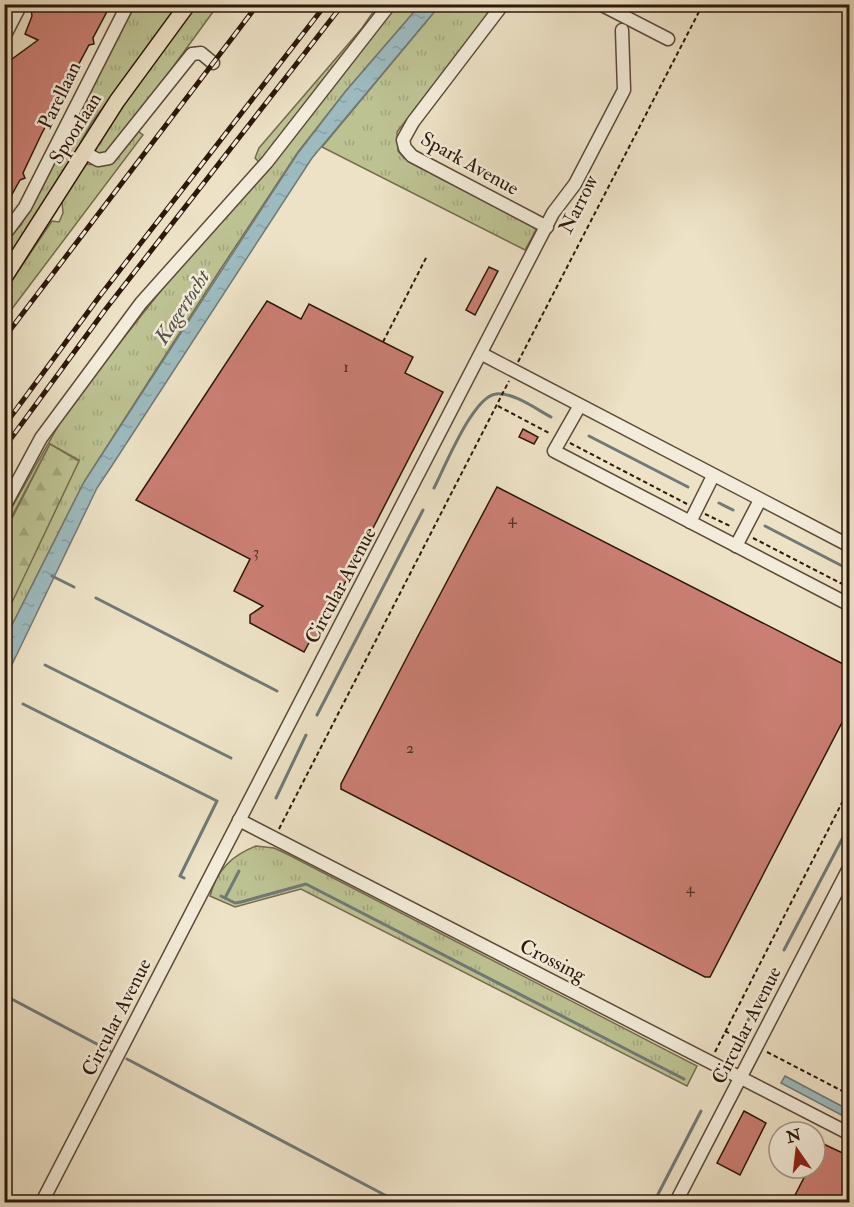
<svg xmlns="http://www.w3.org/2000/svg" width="854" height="1207" font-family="'IM FELL Double Pica',serif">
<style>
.grass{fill:url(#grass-tufts);stroke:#756c4e;stroke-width:1.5}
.forest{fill:url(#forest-firs);stroke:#756c4e;stroke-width:1.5}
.water{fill:url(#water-ripples);stroke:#707977;stroke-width:1.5}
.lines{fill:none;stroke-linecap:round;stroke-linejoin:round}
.stream{stroke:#707977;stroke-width:3}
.building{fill:#cb7f74;stroke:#2d170a;stroke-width:1.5}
.minor-casing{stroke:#5d4a39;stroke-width:15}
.major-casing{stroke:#2d170a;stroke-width:18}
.path{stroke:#2d170a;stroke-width:2;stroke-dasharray:4.5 3;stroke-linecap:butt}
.minor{stroke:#f3ecda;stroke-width:12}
.major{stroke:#ede2c6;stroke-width:15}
.rail-casing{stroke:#2d170a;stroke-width:5}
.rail{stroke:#f3ecda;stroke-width:3;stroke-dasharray:9;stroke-linecap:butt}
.labels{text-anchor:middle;stroke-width:5;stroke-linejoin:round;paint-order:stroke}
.number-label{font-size:16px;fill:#543124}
.street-label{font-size:20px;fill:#2d170a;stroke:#f3ecda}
.water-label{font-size:21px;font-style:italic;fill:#545049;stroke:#f3ecda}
</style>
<defs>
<pattern id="grass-tufts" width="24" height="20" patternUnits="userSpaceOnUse" patternTransform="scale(1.5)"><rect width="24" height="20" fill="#bdc292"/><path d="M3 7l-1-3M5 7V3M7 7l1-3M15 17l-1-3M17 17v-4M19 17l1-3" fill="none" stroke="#a3a67d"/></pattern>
<pattern id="forest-firs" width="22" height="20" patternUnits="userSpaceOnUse" patternTransform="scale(1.5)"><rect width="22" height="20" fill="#bdc292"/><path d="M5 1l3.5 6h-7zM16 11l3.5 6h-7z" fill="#a3a67d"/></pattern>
<pattern id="water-ripples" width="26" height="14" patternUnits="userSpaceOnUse" patternTransform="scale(1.5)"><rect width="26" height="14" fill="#9dbbbf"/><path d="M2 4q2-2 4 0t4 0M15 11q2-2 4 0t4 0" fill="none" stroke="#88a0a3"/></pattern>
</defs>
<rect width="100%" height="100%" fill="#ede2c6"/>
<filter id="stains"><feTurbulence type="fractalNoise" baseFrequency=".00333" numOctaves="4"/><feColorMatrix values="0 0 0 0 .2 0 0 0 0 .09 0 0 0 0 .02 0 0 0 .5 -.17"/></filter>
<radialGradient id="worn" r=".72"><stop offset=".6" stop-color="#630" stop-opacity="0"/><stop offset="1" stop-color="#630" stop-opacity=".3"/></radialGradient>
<g class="grass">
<path d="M135,5h46l-89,117 -57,102 -30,42v-25l16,-16z"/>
<path d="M197,5h21l-107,147 -12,4 -6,-6 66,-98z"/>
<path d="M378,5h42l-75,87 -47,60 -78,118 -136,212 -79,157 -1,-22 75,-157 -29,-16 -39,74 -4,-2 62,-109 192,-243 -6,-6 4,-10 103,-120z"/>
<path d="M440,5h55l-98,127 1,19 6,7 126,65 6,7 -11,20 -203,-103z"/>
<path d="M138,131l5,4 -138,183 -1,-26 48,-71 7,1 4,-9 -1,-12 19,-37 24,1 6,-3z"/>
<path d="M256,846l18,2 13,6 410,212 -10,20 -386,-197 -66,18 -25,-11c7,-26 21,-40 46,-50z"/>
</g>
<path class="forest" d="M50,444l29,17 -74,156v-85z"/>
<g class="water">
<path d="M420,5h20l-128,153 -201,309 -14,21 -92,191v-40l79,-157 214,-329 47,-61z"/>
<path d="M785,1076l64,34v9l-68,-36z"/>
</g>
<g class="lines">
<g class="stream">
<path d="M589,436l99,51"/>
<path d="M434,488c10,-19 39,-92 62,-94 17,-2 40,15 55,23"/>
<path d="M719,503l14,7"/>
<path d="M765,526l85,44"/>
<path d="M52,576l22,11"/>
<path d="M96,598l181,93"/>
<path d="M45,665l186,93"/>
<path d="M23,704l194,97 -37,75 4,2"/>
<path d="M317,715l106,-205"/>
<path d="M276,798l30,-63"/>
<path d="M221,896l14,7 6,-1 65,-18 378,195"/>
<path d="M225,898l14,-27"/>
<path d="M784,950l66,-126"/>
<path d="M4,995l106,56"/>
<path d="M731,1054l40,-79"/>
<path d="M127,1059l271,143"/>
<path d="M654,1202l47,-91"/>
</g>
</g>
<g class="building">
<path d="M38,4h73l-18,34 1,6 -5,1 -48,90 -18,38 2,5 -5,2 -16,29v-144l34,-25 -13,-6 7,-18 -1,-6z"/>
<path d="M489,267l9,4 -23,44 -9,-5z"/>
<path d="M267,301l34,18 8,-15 76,39 28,14 -8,16 38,19 -127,247 -3,4 -3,-2 -6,11 -54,-29v-8l13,-9 -29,-15 16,-32 -114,-59z"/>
<path d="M523,429l15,8 -4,7 -15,-7z"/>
<path d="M497,487l352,180v42l-139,268h-5l-364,-188v-5l77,-148z"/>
<path d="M744,1111l22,12 -26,52 -23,-12z"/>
<path d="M815,1140l34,16v47h-58l18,-35h6z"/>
</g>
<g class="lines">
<defs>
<g id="minor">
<path d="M503,4l-90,118 -10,18 2,8 7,8 135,71"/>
<path d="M600,4l68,35"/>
<path d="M4,37l17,-33"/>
<path d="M84,152l14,8 11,-2 83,-104 9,-1 12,10"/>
<path d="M4,228l4,2 17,-23 103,-203"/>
<path d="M482,354l368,192"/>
<path d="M579,407l-25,44 296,154"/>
<path d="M4,507l37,-69 100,-135 126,-141 123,-158"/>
<path d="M690,522l23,-46"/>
<path d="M736,546l24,-46"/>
<path d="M239,820l611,314"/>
<path d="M42,1202l511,-989 22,-29 49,-94 -2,-60"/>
<path d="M676,1202l174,-336"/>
</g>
<path id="major" d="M4,278l113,-177 71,-97"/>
</defs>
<use href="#minor" class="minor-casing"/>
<use href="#major" class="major-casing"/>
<g class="path">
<path d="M383,342l44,-86"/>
<path d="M518,362l185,-358"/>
<path d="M498,406l53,28"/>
<path d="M570,443l117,61"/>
<path d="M705,514l27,13"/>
<path d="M753,538l97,50"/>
<path d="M279,829l230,-448"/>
<path d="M725,1031l20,11"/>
<path d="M715,1052l135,-265"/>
<path d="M767,1052l83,43"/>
</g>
<use href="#minor" class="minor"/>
<use href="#major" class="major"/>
<defs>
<g id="rail">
<path d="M4,338l254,-334"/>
<path d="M4,426l95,-129 227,-293"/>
<path d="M4,448l101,-138 238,-306"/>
</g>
</defs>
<use href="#rail" class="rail-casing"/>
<use href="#rail" class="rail"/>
</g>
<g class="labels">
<g class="number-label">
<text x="346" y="372">1</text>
<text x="512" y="524">4</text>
<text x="256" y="557">3</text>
<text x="410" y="753">2</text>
<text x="690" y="893">4</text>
</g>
<g class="street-label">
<text transform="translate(59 95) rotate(-64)" y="7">Parellaan</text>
<text transform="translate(75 128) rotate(-58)" y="7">Spoorlaan</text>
<text transform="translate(470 163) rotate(29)" y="7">Spark Avenue</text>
<text transform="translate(578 204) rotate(-63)" y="7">Narrow</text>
<text transform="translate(340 585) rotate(-62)" y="7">Circular Avenue</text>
<text transform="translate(553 960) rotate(27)" y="7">Crossing</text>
<text transform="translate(116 1017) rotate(-63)" y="7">Circular Avenue</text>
<text transform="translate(746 1025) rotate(-63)" y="7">Circular Avenue</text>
</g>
<g class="water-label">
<text transform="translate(182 307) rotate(-57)" y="7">Kagertocht</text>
</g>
</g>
<rect width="854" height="1207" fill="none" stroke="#ede2c6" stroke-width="24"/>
<rect x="6" y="6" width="842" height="1195" fill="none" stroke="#2d170a" stroke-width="3"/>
<rect x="12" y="12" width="830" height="1183" fill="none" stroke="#2d170a" stroke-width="1.5"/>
<g transform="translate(797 1150) rotate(346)"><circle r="28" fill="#f3ecda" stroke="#a49787" stroke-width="1.5"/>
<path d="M0-4.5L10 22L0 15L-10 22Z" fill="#8f2418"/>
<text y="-9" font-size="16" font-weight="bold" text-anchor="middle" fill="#2d170a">N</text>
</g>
<rect width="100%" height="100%" filter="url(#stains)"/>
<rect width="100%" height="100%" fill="url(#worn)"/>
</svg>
